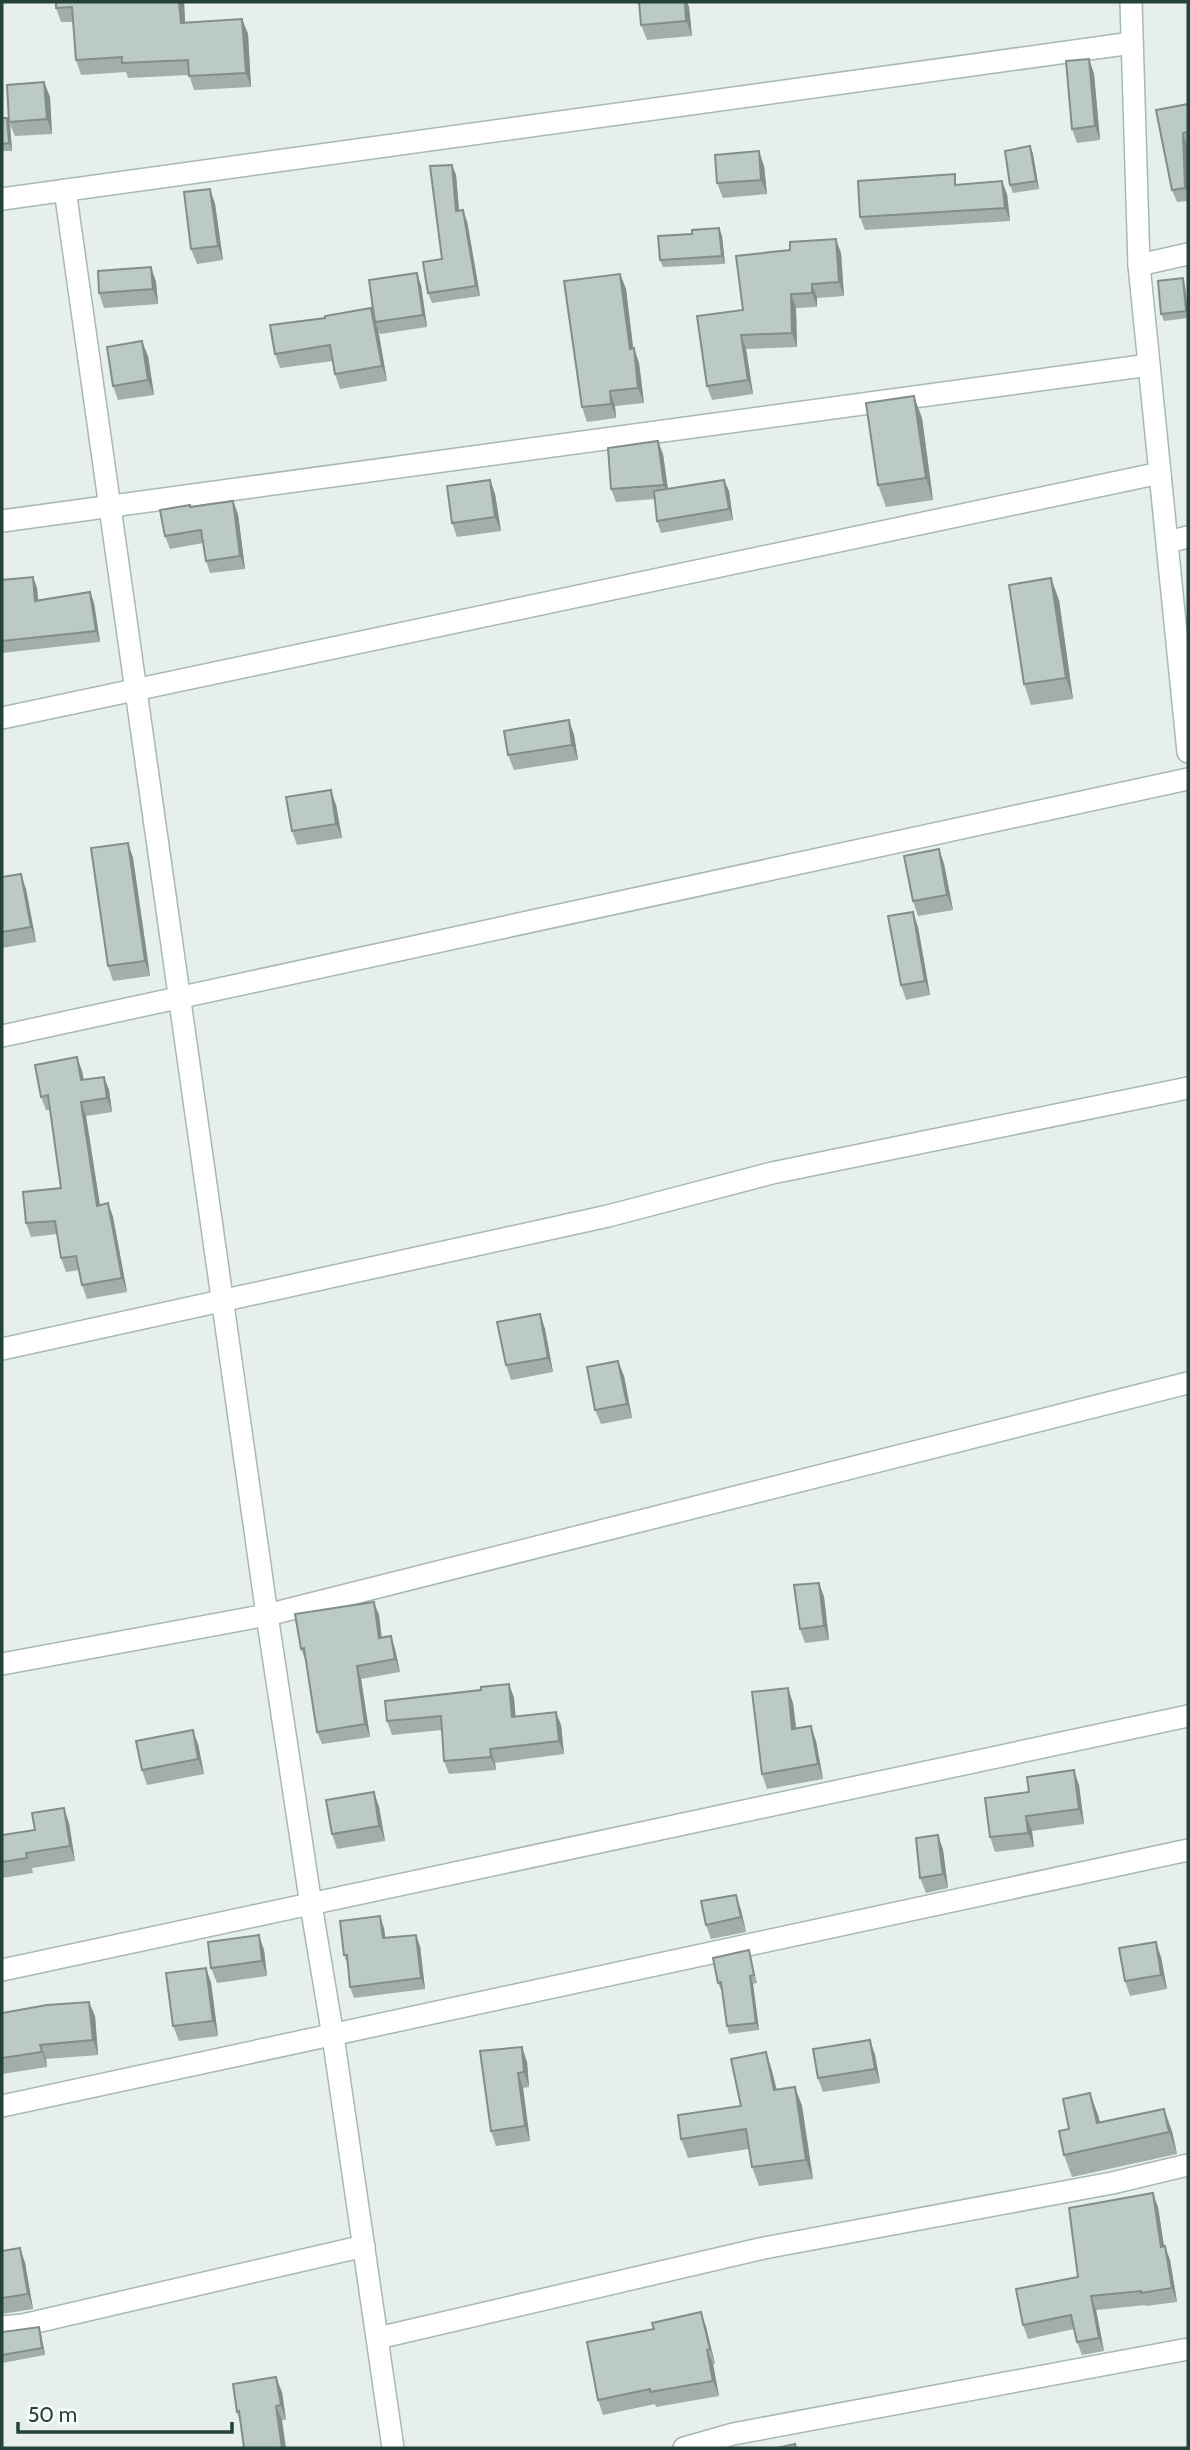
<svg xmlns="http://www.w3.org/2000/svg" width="1190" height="2450" font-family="Cabin,sans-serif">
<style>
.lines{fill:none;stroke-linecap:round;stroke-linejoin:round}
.street-casing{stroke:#a8b8b2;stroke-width:24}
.secondary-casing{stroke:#a4bbb3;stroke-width:24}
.street{stroke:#fff;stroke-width:21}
.secondary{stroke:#fff;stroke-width:21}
.wall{fill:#a1aea9}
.shaded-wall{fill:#838d89}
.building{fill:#bbcac4;stroke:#838d89;stroke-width:2}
</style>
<rect width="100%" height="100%" fill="#e6efeb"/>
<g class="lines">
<defs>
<g id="street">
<path d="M65,190l202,1425 44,290 22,131 60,412"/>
<path d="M2,199l1130,-156"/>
<path d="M1139,265l49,-11"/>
<path d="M2,521l1147,-156"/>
<path d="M1168,542l20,-5"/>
<path d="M2,718l1158,-245"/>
<path d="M2,1036l1186,-257"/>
<path d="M2,1349l606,-133 164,-43 416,-85"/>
<path d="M2,1664l265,-49 921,-232"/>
<path d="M2,1970l1186,-254"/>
<path d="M2,2106l1186,-256"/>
<path d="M2,2327l21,-2 341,-79"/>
<path d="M378,2338l386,-90 348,-65 76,-18"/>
<path d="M684,2448l49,-14 455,-85"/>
</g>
<path id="secondary" d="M1131,2l8,263 49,487"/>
</defs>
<use href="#street" class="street-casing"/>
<use href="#secondary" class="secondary-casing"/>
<use href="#street" class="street"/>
<use href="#secondary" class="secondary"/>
</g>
<g class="wall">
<path d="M56,2h128l1,20 57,-3 6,15 3,53 -57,3 -5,-15 -61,3 -2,-6 -45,3 -5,-15 -3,-38h-12l-5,-14z"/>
<path d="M685,2h2l2,5 3,29 -45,4 -6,-15z"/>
<path d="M1089,59l5,15 6,66 -23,3 -5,-14z"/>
<path d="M44,82l6,15 2,37 -37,2 -6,-14z"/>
<path d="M1188,104v41h-1l1,56 -11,1 -5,-12z"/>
<path d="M2,118l8,7 2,26h-10z"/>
<path d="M1030,146l3,8 6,35 -26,4 -3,-8z"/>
<path d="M452,165l4,10 3,36 8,10 13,75 -48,7 -4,-10 14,-34z"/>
<path d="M764,166l3,28 -44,4 -6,-15z"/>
<path d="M959,185l48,9 3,27 -145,9 -5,-13z"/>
<path d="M210,189l5,15 8,56 -26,4 -6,-15z"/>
<path d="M719,228l3,8 3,28 -62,3 -3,-7 32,-26z"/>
<path d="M841,253l3,43 -27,2v9l-21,1 1,39 -51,2 7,45 -41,6 -5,-14 36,-76z"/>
<path d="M151,267l5,15 2,22 -54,4 -5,-15z"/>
<path d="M620,274l6,15 7,59 6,15 5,40 -29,3 1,12 -29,4 -5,-15z"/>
<path d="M421,285l6,42 -47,7 -2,-5 9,52 -47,8 -5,-15 -2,-13 -53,7 -5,-14 50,-36 46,-10 4,8z"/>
<path d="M1185,286l3,32 -24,3 -3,-7z"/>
<path d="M148,356l6,39 -36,5 -5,-14z"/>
<path d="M922,418l11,82 -47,7 -8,-22z"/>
<path d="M663,454l5,35 56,-9 5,11 4,29 -72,13 -4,-12 -2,-22 -39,3 -5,-13z"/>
<path d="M490,480l5,14 6,37 -44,6 -5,-14z"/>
<path d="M190,507l48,7 7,55 -35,4 -4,-12 -3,-18 -33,6 -5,-13z"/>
<path d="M33,577l4,11 1,12 52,-8 4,11 6,39 -98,11v-73z"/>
<path d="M1059,600l14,99 -42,6 -7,-21z"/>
<path d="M569,720l5,15 4,25 -64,10 -6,-15z"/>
<path d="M336,805l6,33 -45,7 -5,-14z"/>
<path d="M128,843l5,15 17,118 -37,5 -5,-15z"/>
<path d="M939,849l5,15 9,46 -35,6 -5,-15z"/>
<path d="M2,877l24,12 10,53 -34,6z"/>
<path d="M918,927l12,68 -24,5 -5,-15z"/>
<path d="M82,1071l2,9 20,-3 5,13 3,22 -26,4 14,89 8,-2 5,14 14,75 -40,7 -5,-14 -3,-15 -13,2 -5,-14 -4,-24 -26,3 -5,-14 35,-35 -11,-78h-4l-5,-13z"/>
<path d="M540,1314l5,15 8,43 -42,8 -5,-15z"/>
<path d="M624,1376l8,42 -31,6 -6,-14z"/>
<path d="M819,1583l5,14 5,43 -24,3 -5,-14z"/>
<path d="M379,1615l3,23 9,-2 4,13 5,23 -39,7 9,58 -48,7 -5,-12 -11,-70 -5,-13z"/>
<path d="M509,1684l5,14 1,19 46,8 3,29 -69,9 1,7 -47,4 -5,-13 -2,-31 -50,5 -5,-14 94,-31z"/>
<path d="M793,1703l3,26 20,12 7,38 -56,10 -5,-15z"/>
<path d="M198,1744l6,30 -57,11 -5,-15z"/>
<path d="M1079,1785l5,39 -52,7 2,16 -39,5 -5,-15z"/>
<path d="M374,1792l5,15 6,34 -48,8 -5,-15z"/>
<path d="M69,1823l6,38 -43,7 1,5 -31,5v-43z"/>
<path d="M938,1835l5,15 5,38 -22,5 -6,-15z"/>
<path d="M741,1910l5,22 -35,7 -5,-14z"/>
<path d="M384,1928l1,9 35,9 5,43 -71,9 -4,-11 -2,-21 -4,-11z"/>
<path d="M264,1950l3,26 -50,7 -6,-15z"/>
<path d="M749,1950l8,33 -4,1 6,46 -30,4 -2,-8 -5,-36h-1l-3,-7z"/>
<path d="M1161,1957l6,32 -37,7 -5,-15z"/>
<path d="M206,1968l5,15 7,53 -39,5 -6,-15z"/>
<path d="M2,2013l93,3 3,39 -52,4 1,8 -45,7z"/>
<path d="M870,2040l5,15 5,28 -57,9 -5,-14z"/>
<path d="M480,2051l47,11 2,25 -6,1 7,53 -34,5 -5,-15z"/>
<path d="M766,2052l6,19 5,19 18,-3 7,19 11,73 -54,7 -7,-19 -3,-18 -61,9 -7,-19 60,-33z"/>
<path d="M1098,2115l2,8 72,8 5,23 -105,23 -8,-22 5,-26z"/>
<path d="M1158,2207l6,39 6,14 7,42 -31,4v-1l-50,5 8,41 -22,4 -5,-13 -3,-13 -46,10 -5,-14z"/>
<path d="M20,2248l5,15 8,46 -31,5v-63z"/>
<path d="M701,2312l5,15 9,37h-2l6,32 -63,11 -1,-3 -52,11 -5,-15 56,-71z"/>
<path d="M39,2327l2,7 4,21 -43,8v-31z"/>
<path d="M282,2392l4,28 -46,1 -3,-9z"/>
</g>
<g class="shaded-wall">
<path d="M179,2h5l2,35 -5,-14z"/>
<path d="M685,2h2l2,5 3,29 -6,-15z"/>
<path d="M242,19l6,15 3,53 -5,-14z"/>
<path d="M1089,59l5,15 6,66 -5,-14z"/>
<path d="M44,82l6,15 2,37 -5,-15z"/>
<path d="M7,118l3,7 2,26 -3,-8z"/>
<path d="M1183,133l4,12 1,51 -3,-8z"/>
<path d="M1030,146l3,8 6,35 -3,-8z"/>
<path d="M759,151l5,15 3,28 -6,-14z"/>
<path d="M452,165l4,10 4,47 -4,-11z"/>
<path d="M1002,181l5,13 3,27 -5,-13z"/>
<path d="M210,189l5,15 8,56 -5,-14z"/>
<path d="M463,210l4,11 13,75 -4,-10z"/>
<path d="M719,228l3,8 3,28 -3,-8z"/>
<path d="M836,239l5,14 3,43 -5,-14z"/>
<path d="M151,267l5,15 2,22 -5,-15z"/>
<path d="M417,273l4,12 6,42 -4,-12z"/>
<path d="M620,274l6,15 9,74 -5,-14z"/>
<path d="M1183,278l2,8 3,30 -2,-5z"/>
<path d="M812,284l5,14v9l-5,-14z"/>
<path d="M791,294l5,14 1,39 -5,-14z"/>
<path d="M371,308l6,14h-2l3,7 9,52 -5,-15z"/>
<path d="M741,335l5,14 7,45 -5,-14z"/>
<path d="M142,341l6,15 6,39 -6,-15z"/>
<path d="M634,348l5,15 5,40 -6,-15z"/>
<path d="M610,391l5,15 1,12 -5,-14z"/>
<path d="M914,396l8,22 11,82 -7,-22z"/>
<path d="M658,441l5,13 6,44 -5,-13z"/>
<path d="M490,480l5,14 6,37 -6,-14z"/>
<path d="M724,480l5,11 4,29 -4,-11z"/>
<path d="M233,501l5,13 7,55 -5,-13z"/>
<path d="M33,577l4,11 2,24 -4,-11z"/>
<path d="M1051,578l8,22 14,99 -7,-21z"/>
<path d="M90,592l4,11 6,39 -4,-11z"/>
<path d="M569,720l5,15 4,25 -6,-15z"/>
<path d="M331,790l5,15 6,33 -6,-14z"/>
<path d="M128,843l5,15 17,118 -5,-15z"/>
<path d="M939,849l5,15 9,46 -6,-15z"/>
<path d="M21,874l5,15 10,53 -5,-15z"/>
<path d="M913,912l5,15 12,68 -5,-14z"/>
<path d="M77,1057l5,14 4,23 -5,-14z"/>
<path d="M104,1077l5,13 3,22 -5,-14z"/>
<path d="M81,1102l5,14 16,103 -5,-13z"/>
<path d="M108,1203l5,14 14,75 -5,-14z"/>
<path d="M540,1314l5,15 8,43 -5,-14z"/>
<path d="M618,1361l6,15 8,42 -5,-14z"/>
<path d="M819,1583l5,14 5,43 -5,-14z"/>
<path d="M374,1602l5,13 4,36 -4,-13z"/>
<path d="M391,1636l4,13 5,23 -5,-13z"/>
<path d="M357,1666l4,13 9,58 -5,-13z"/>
<path d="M509,1684l5,14 3,33 -5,-14z"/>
<path d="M788,1688l5,15 5,41 -6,-15z"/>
<path d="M556,1712l5,13 3,29 -5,-13z"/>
<path d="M811,1726l5,15 7,38 -5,-15z"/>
<path d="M193,1730l5,14 6,30 -6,-15z"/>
<path d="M490,1749l5,14 1,7 -5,-13z"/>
<path d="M1074,1770l5,15 5,39 -5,-15z"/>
<path d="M374,1792l5,15 6,34 -6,-15z"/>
<path d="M64,1808l5,15 6,38 -5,-15z"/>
<path d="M1026,1816l6,15 2,16 -6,-14z"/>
<path d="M938,1835l5,15 5,38 -5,-14z"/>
<path d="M736,1895l5,15 5,22 -5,-15z"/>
<path d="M380,1916l4,12 3,21 -4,-11z"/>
<path d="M259,1935l5,15 3,26 -5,-15z"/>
<path d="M416,1935l4,11 5,43 -4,-11z"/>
<path d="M1156,1942l5,15 6,32 -6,-14z"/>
<path d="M206,1968l5,15 7,53 -5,-15z"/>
<path d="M750,1976l3,8 6,46 -3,-7z"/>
<path d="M89,2002l6,14 3,39 -5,-15z"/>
<path d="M870,2040l5,15 5,28 -5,-14z"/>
<path d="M40,2045l6,14 1,8 -5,-15z"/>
<path d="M522,2047l5,15 2,25 -5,-15z"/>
<path d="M766,2052l6,19 9,38 -7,-19z"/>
<path d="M518,2073l5,15 7,53 -5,-15z"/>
<path d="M795,2087l7,19 11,73 -7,-19z"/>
<path d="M1090,2093l8,22 7,30 -8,-22z"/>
<path d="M1164,2109l8,22 5,23 -8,-22z"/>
<path d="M1153,2193l5,14 8,53 -5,-13z"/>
<path d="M1165,2246l5,14 7,42 -5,-14z"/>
<path d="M20,2248l5,15 8,46 -5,-15z"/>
<path d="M1091,2296l5,14 8,41 -5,-13z"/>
<path d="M701,2312l5,15 9,37 -5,-15z"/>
<path d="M39,2327l2,7 4,21 -3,-7z"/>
<path d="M707,2350l6,14 6,32 -6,-15z"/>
<path d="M276,2377l6,15 4,28 -5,-15z"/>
<path d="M276,2406l6,14 4,28h-4z"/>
</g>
<g class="building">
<path d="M56,2h123l2,21 61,-4 4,54 -57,3 -1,-16 -66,3v-6l-46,3 -4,-53 -16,1z"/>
<path d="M639,2h46l1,19 -45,4z"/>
<path d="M1089,59l6,67 -23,3 -6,-68z"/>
<path d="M44,82l3,37 -38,3 -2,-37z"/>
<path d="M1188,104v28l-5,1 2,55 -13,2 -16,-80z"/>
<path d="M2,118h5l2,25 -7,1z"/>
<path d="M1030,146l6,35 -26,4 -5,-34z"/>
<path d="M759,151l2,29 -44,3 -2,-28z"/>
<path d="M452,165l4,46 7,-1 13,76 -48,7 -5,-31 19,-3 -12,-93z"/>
<path d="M955,174v11l47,-4 3,27 -145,9 -2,-36z"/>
<path d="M210,189l8,57 -27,3 -7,-57z"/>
<path d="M719,228l3,28 -62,4 -2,-24 34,-2v-4z"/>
<path d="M836,239l3,43 -27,2v9l-21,1 1,39 -51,2 7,45 -41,6 -10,-70 46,-6 -7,-54 54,-6v-8z"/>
<path d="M151,267l2,22 -54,4 -1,-22z"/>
<path d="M417,273l6,42 -48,7 -6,-42z"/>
<path d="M620,274l10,75 4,-1 4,40 -28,3 1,13 -29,3 -18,-126z"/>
<path d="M1183,278l3,33 -25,3 -3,-33z"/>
<path d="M371,308l11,58 -47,8 -5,-29 -55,9 -5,-29 55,-7v-2z"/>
<path d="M142,341l6,39 -35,6 -6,-39z"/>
<path d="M914,396l12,82 -48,7 -12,-82z"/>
<path d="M658,441l6,44 -53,4 -3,-41z"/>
<path d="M490,480l5,37 -43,6 -5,-37z"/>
<path d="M724,480l5,29 -72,12 -3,-30z"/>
<path d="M233,501l7,55 -34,5 -5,-31 -36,6 -5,-26 30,-5v2z"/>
<path d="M33,577l2,24 55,-9 6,39 -94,10v-61z"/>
<path d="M1051,578l15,100 -42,6 -15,-99z"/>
<path d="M569,720l3,25 -64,10 -4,-24z"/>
<path d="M331,790l5,34 -44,7 -6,-34z"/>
<path d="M128,843l17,118 -37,5 -17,-118z"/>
<path d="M939,849l8,46 -34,6 -9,-45z"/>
<path d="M21,874l10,53 -29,5v-55z"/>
<path d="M913,912l12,69 -24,4 -13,-69z"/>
<path d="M77,1057l4,23 23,-3 3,21 -26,4 16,104 11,-3 14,75 -40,7 -6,-29 -15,2 -6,-37 -29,2 -3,-31 38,-4 -13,-93 -7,2 -6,-32z"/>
<path d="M540,1314l8,44 -42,7 -9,-43z"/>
<path d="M618,1361l9,43 -32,6 -8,-43z"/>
<path d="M819,1583l5,43 -24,3 -6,-44z"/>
<path d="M374,1602l5,36 12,-2 4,23 -38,7 8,58 -48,8 -13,-84 -3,1 -6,-35z"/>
<path d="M509,1684l3,33 44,-5 3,29 -69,8 1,8 -47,4 -3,-45 -54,5 -2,-20 96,-11v-3z"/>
<path d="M788,1688l4,41 19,-3 7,38 -56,10 -10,-82z"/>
<path d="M193,1730l5,29 -56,11 -6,-29z"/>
<path d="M1074,1770l5,39 -53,7 2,17 -38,4 -5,-39 44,-6 -2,-15z"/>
<path d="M374,1792l5,34 -47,8 -6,-34z"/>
<path d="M64,1808l6,38 -44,7 1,5 -25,4v-27l33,-5 -3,-17z"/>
<path d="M938,1835l5,39 -23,4 -4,-40z"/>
<path d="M736,1895l5,22 -35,8 -5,-24z"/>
<path d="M380,1916l3,22 33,-3 5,43 -71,9 -3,-32h-3l-4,-34z"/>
<path d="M259,1935l3,26 -51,7 -3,-26z"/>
<path d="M1156,1942l5,33 -36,6 -6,-33z"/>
<path d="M749,1950l5,25 -4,1 6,47 -29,3 -6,-44 -3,1 -5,-25z"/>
<path d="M206,1968l7,53 -40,5 -7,-53z"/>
<path d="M89,2002l4,38 -53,5 2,7 -40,6v-45l45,-8z"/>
<path d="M870,2040l5,29 -57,9 -5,-29z"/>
<path d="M522,2047l2,25 -6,1 7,53 -34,5 -11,-80z"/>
<path d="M766,2052l8,38 21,-3 11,73 -54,7 -6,-38 -65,10 -3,-24 63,-9 -10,-47z"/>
<path d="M1090,2093l7,30 67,-14 5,23 -105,23 -5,-24 10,-2 -6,-30z"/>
<path d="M1153,2193l8,54 4,-1 7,42 -31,5v-2l-50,5 8,42 -22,4 -6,-27 -48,10 -7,-36 62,-12 -9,-69z"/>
<path d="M20,2248l8,46 -26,4v-47z"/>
<path d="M701,2312l9,37 -3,1 6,31 -63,11v-3l-52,11 -11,-58 67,-13 -2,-6z"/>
<path d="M39,2327l3,21 -40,7v-23z"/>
<path d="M276,2377l5,28 -5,1 6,42h-38l-5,-37 -2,1 -4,-28z"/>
<path d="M795,2444l1,4h-19z"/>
</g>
<rect width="1190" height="2450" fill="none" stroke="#24423a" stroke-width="7"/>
<path d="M18 2422v10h214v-10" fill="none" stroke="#24423a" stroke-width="3.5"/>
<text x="28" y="2422" font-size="21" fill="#24423a" stroke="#f7fbf9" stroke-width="5" paint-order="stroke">50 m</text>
</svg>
